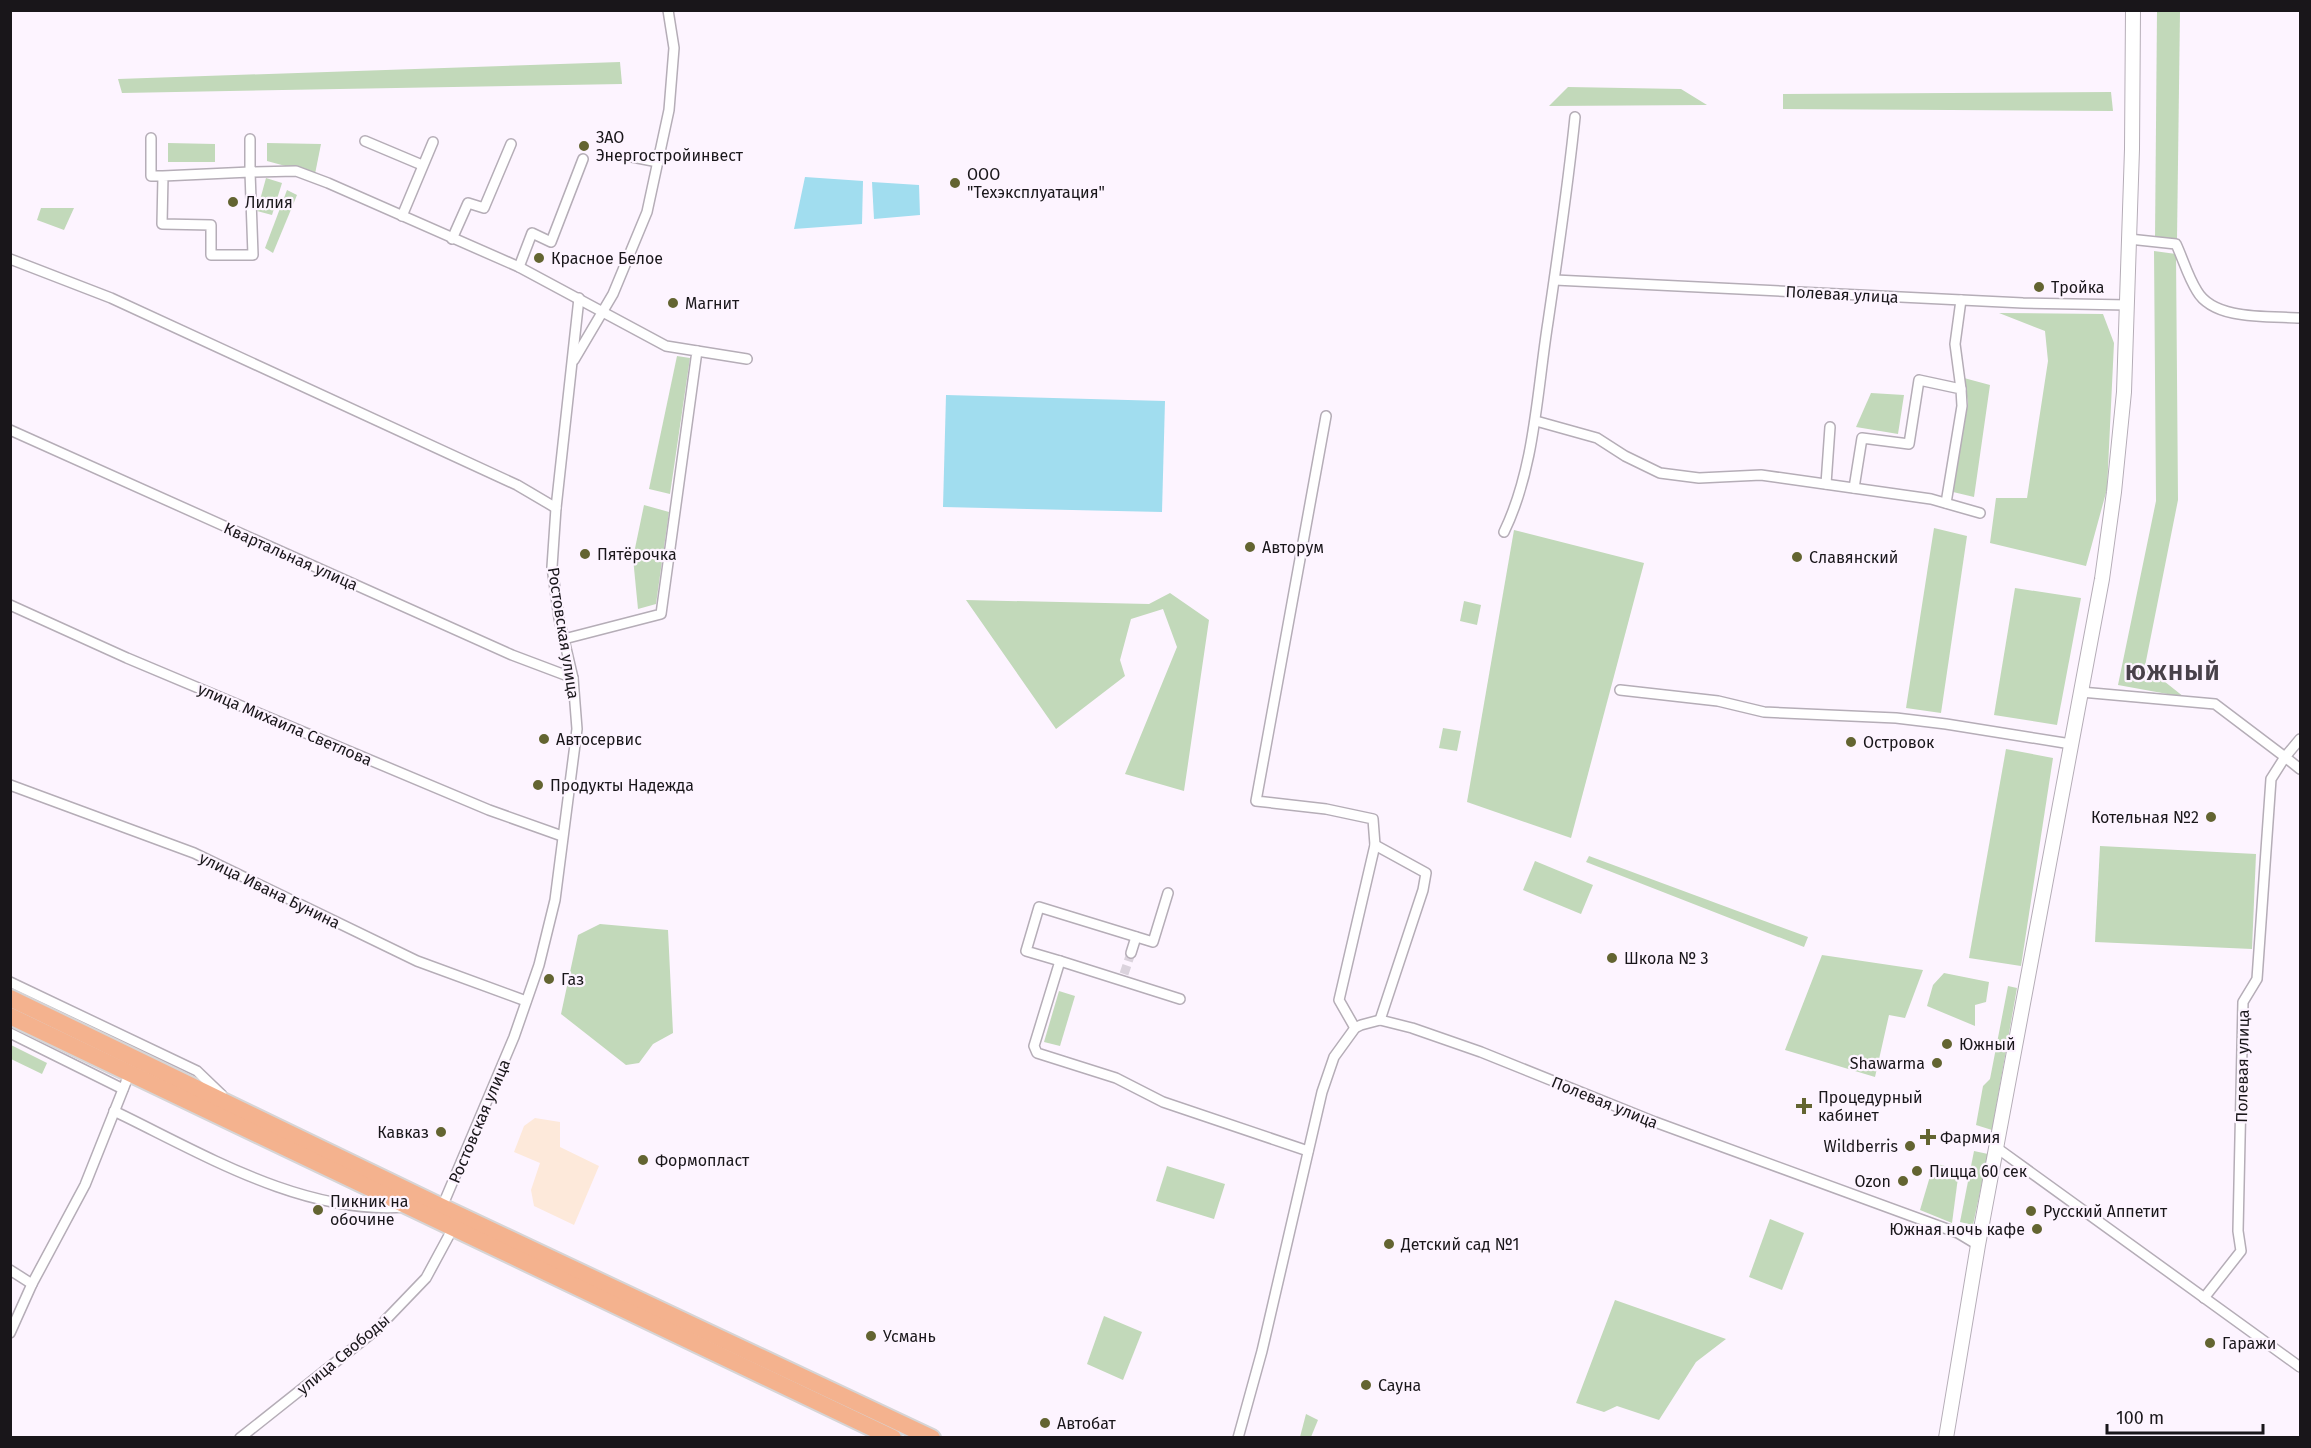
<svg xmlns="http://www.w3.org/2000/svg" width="2311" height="1448" font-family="'Fira Sans',sans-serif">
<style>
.commercial{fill:#fde9da}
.green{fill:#c2d9ba}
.water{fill:#a1ddef}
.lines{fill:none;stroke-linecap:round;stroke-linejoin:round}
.minor-tunnel{stroke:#dbd3dd;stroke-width:9;stroke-dasharray:9 4.5;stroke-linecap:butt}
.minor-casing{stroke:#b5adb7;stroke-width:12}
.secondary-casing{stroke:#b5adb7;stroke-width:16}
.trunk-casing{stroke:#d6d5d6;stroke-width:20}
.minor{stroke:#fff;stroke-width:9}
.secondary{stroke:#fff;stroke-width:14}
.trunk{stroke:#f4b28e;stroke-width:16}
.poi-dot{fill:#636431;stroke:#fdf4ff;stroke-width:2}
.labels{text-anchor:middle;stroke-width:4.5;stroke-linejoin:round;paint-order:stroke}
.poi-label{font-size:16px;fill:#19161a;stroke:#fdf4ff;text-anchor:start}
.street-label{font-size:16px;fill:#19161a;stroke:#fdf4ff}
.district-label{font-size:22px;font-weight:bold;letter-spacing:1.5px;fill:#484149;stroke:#fdf4ff}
</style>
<rect width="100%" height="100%" fill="#fdf4ff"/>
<path class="commercial" d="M535,1118l25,4v25l39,19 -25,59 -40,-19 -3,-16 9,-27 -26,-11 10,-26z"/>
<g class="green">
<path d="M2157,11h23l-3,228 -22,-1z"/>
<path d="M620,62l2,22 -500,9 -4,-14z"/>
<path d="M1568,87l113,2 26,16 -158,1z"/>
<path d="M2111,92l2,19 -330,-2v-15z"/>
<path d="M168,143l47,1v18h-47z"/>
<path d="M267,143l54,1 -6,30 -48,-13z"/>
<path d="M266,178l16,5 -10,32 -15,-4z"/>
<path d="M287,190l10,5 -24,58 -8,-5z"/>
<path d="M41,208h33l-10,22 -27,-10z"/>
<path d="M2154,251l22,3 2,246 -33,166 39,31 -66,-12 38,-184z"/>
<path d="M1999,313l104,1 11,29 -7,146 -21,77 -96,-23 6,-45h31l21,-137 -3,-30z"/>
<path d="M677,356l13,2 -20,136 -21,-5z"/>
<path d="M1964,378l26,7 -16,112 -21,-5 15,-89z"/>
<path d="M1871,393l33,2 -6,39 -42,-7z"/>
<path d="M644,505l25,7 -13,92 -18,5 -5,-51z"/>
<path d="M1934,528l33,8 -26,177 -35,-5z"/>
<path d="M1514,530l130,33 -73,275 -104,-36z"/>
<path d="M2015,588l66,10 -24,127 -63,-10z"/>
<path d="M1170,593l39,27 -25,171 -59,-17 52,-127 -14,-38 -32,10 -11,41 5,16 -69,53 -90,-129 183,4z"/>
<path d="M1464,601l17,4 -4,20 -17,-4z"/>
<path d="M1443,728l18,3 -4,20 -18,-3z"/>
<path d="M2006,749l47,9 -32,208 -52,-8z"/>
<path d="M2100,846l156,8 -4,95 -157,-7z"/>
<path d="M1589,856l219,81 -4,10 -218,-85z"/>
<path d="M1535,861l58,24 -12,29 -58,-24z"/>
<path d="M600,924l68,6 5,103 -20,11 -14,19 -13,2 -65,-51 17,-79z"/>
<path d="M1822,955l101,15 -18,48 -16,-3 -14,62 -90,-27z"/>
<path d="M1944,973l45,9 -3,20 -11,3v21l-48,-20 6,-21z"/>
<path d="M2008,986l9,2 -25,142 -16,-5 7,-39 7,-7z"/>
<path d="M1059,991l16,5 -15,50 -16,-4z"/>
<path d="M11,1045l36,18 -5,11 -31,-15z"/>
<path d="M1974,1151l14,3 -15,71 -13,-3z"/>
<path d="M1934,1163l25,7 -7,53 -32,-13z"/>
<path d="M1167,1166l58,18 -11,35 -58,-18z"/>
<path d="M1770,1219l34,14 -22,57 -33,-13z"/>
<path d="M1615,1300l111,39 -30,23 -37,58 -42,-14 -13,6 -28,-9z"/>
<path d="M1104,1316l38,16 -19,48 -36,-16z"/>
<path d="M1306,1414l12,6 -7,17h-11z"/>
</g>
<g class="water">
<path d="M805,177l58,4 -1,43 -68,5z"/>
<path d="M872,182l47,3 1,30 -46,4z"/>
<path d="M946,395l219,6 -3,111 -219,-5z"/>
</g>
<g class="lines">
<path class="minor-tunnel" d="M1124,974l7,-21"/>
<defs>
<g id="minor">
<path d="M151,138v38h12l-1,48 49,1v30h42l-3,-83 -87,4"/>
<path d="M250,139v33l46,-1 32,12 191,84 147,79 31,5 -36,263 -97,25"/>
<path d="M365,141l57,24"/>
<path d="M627,156l31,6"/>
<path d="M402,216l31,-74"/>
<path d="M452,239l16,-36 16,5 27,-64"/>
<path d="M2129,239l47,5c7,15 12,33 21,47 17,30 73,25 103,27"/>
<path d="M10,259l101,39 406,187 39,23"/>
<path d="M519,267l13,-34 19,9 32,-83"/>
<path d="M1555,280l468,23 105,2"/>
<path d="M697,351l50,8"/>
<path d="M574,360l39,-66 34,-82 22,-102 5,-62 -6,-38"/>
<path d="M1961,389l-6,-45 6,-44"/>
<path d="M1326,416l-70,385 70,8 47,10 2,26 -36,155 16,28"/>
<path d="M1536,421l61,17 28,18 35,17 39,5 62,-3 170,24 49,14"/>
<path d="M10,430l502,225 61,23"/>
<path d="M1826,484l4,-57"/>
<path d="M1854,488l8,-50 47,6 10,-64 42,9 1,17 -16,97"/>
<path d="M1504,532c31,-64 33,-141 44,-210 10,-68 20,-136 27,-205"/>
<path d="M10,605l117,53 362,152 73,26"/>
<path d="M1620,690l98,11 46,11 132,6 50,6 125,20"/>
<path d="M2081,692l134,12 70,53 15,-18"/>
<path d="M10,785l184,68 223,108 109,40"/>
<path d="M1375,845l51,28 -3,17 -43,130"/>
<path d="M1168,893l-15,49 -114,-35 -13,44 34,10 -26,85 3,7 79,25 47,24 145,49"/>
<path d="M1131,953l5,-16"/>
<path d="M1060,961l120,38"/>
<path d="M10,982l187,89 25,24"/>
<path d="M10,1033l113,56"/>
<path d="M114,1111c89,43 189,104 291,96"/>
<path d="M1997,1148l303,219"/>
<path d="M442,1207l72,-170 25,-72 16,-65 22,-171 -4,-51 -14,-60 -7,-51 4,-59 23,-210"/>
<path d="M10,1270l22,14"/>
<path d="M2204,1298l37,-47 -3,-20 5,-229 14,-23 14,-200 14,-22 15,12"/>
<path d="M10,1333l22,-49 53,-99 45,-113"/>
<path d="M240,1438l136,-108 50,-52 27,-50"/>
<path d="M1238,1438l24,-87 60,-259 12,-35 21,-29 6,-3 19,-5 32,8 69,24 174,70 303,111 20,12"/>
</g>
<path id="secondary" d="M1946,1438l32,-193 124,-666 12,-87 10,-100 8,-243 1,-139"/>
<g id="trunk">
<path d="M10,998l432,209 490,231"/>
<path d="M10,1016l883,422"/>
</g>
</defs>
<use href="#minor" class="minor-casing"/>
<use href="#secondary" class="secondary-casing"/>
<use href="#trunk" class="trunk-casing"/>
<use href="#minor" class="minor"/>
<use href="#secondary" class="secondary"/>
<use href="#trunk" class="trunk"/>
</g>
<g class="poi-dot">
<circle cx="584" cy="146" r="6"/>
<circle cx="955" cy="183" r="6"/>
<circle cx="233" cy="202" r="6"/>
<circle cx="539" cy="258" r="6"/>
<circle cx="2039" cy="287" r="6"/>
<circle cx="673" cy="303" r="6"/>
<circle cx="1250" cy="547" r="6"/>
<circle cx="585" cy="554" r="6"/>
<circle cx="1797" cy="557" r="6"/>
<circle cx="544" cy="739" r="6"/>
<circle cx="1851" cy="742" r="6"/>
<circle cx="538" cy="785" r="6"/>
<circle cx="2211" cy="817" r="6"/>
<circle cx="1612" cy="958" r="6"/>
<circle cx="549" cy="979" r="6"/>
<circle cx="1947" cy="1044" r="6"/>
<circle cx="1937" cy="1063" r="6"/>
<path d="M1801 1097h6v6h6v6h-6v6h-6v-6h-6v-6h6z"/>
<circle cx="441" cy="1132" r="6"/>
<path d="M1925 1128h6v6h6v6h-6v6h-6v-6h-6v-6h6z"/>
<circle cx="1910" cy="1146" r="6"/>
<circle cx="643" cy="1160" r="6"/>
<circle cx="1917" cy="1171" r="6"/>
<circle cx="1903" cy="1181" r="6"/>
<circle cx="318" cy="1210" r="6"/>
<circle cx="2031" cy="1211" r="6"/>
<circle cx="2037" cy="1229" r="6"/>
<circle cx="1389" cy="1244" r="6"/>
<circle cx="871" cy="1336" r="6"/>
<circle cx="2210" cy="1343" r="6"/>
<circle cx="1366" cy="1385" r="6"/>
<circle cx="1045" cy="1423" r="6"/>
</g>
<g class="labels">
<g class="poi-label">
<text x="596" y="143">ЗАО<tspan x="596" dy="18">Энергостройинвест</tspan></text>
<text x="967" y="180">ООО<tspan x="967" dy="18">"Техэксплуатация"</tspan></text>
<text x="245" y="208">Лилия</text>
<text x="551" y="264">Красное Белое</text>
<text x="2051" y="293">Тройка</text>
<text x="685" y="309">Магнит</text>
<text x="1262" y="553">Авторум</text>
<text x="597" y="560">Пятёрочка</text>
<text x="1809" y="563">Славянский</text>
<text x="556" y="745">Автосервис</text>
<text x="1863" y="748">Островок</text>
<text x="550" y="791">Продукты Надежда</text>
<text x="2199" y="823" text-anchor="end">Котельная №2</text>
<text x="1624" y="964">Школа № 3</text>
<text x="561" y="985">Газ</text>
<text x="1959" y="1050">Южный</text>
<text x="1925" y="1069" text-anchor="end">Shawarma</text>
<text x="1818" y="1103">Процедурный<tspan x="1818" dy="18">кабинет</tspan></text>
<text x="429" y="1138" text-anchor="end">Кавказ</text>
<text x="1940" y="1143">Фармия</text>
<text x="1898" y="1152" text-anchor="end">Wildberris</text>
<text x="655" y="1166">Формопласт</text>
<text x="1929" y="1177">Пицца 60 сек</text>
<text x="1891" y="1187" text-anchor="end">Ozon</text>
<text x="330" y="1207">Пикник на<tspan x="330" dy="18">обочине</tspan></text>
<text x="2043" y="1217">Русский Аппетит</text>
<text x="2025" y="1235" text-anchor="end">Южная ночь кафе</text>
<text x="1401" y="1250">Детский сад №1</text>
<text x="883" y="1342">Усмань</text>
<text x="2222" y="1349">Гаражи</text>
<text x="1378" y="1391">Сауна</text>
<text x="1057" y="1429">Автобат</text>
</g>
<g class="street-label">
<text transform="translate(1842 294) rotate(3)" y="6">Полевая улица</text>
<text transform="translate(291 556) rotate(24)" y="6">Квартальная улица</text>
<text transform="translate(564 633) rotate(81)" y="6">Ростовская улица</text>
<text transform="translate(285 724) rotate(23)" y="6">улица Михаила Светлова</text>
<text transform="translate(270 890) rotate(26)" y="6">улица Ивана Бунина</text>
<text transform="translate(2242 1066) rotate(-89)" y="6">Полевая улица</text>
<text transform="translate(1605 1102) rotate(22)" y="6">Полевая улица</text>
<text transform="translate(479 1121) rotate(-67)" y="6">Ростовская улица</text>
<text transform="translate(343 1354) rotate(-40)" y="6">улица Свободы</text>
</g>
<g class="district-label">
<text x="2173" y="680">ЮЖНЫЙ</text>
</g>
</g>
<rect width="2311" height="1448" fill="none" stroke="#19161a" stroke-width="24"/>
<path d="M2107 1424v9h156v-9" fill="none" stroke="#19161a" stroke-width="3"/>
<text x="2116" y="1424" font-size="18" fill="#19161a" stroke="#fdf4ff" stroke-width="4.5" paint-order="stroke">100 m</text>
</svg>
